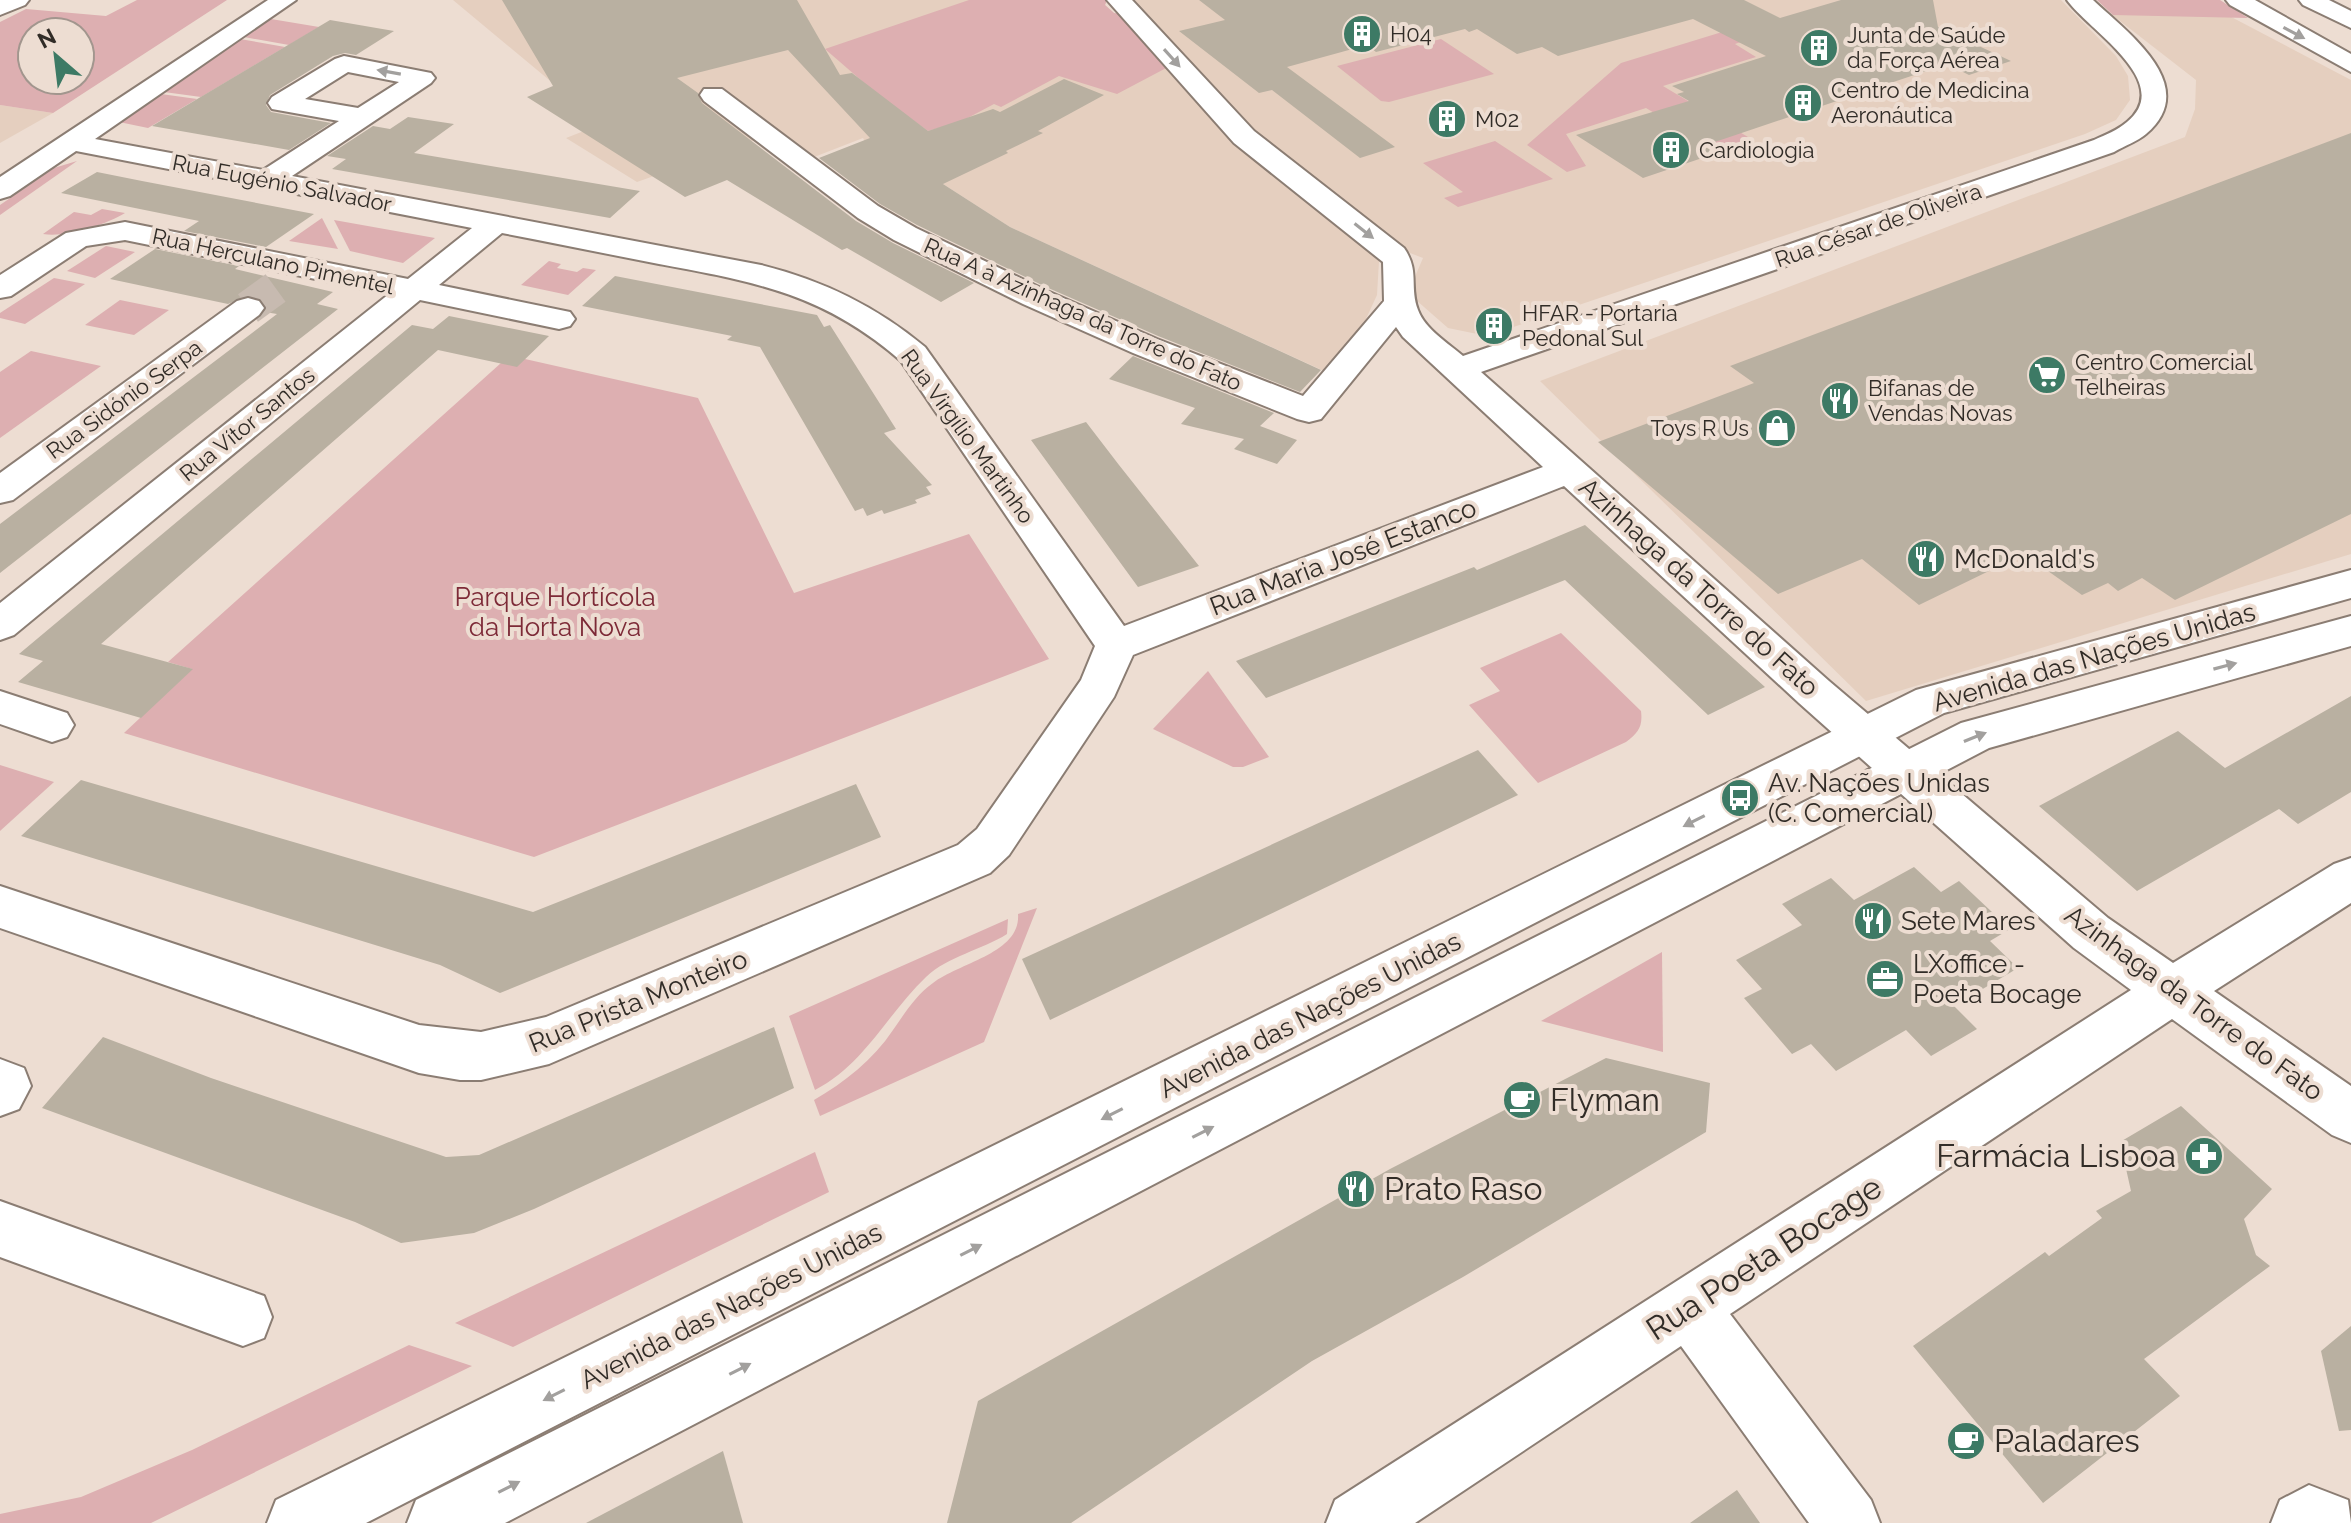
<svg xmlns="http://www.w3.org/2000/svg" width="2351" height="1523" font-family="Raleway,sans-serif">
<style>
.built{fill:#e5cfbf}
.green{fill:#ddafb1;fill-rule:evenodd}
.building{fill:#b9b0a1}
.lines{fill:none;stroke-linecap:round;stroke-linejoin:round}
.minor-tunnel{stroke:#c7bab0;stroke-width:34;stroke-dasharray:34 17;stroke-linecap:butt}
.minor-casing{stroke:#8b7d73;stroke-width:4}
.major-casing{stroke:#8b7d73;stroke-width:4}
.highway-casing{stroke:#8b7d73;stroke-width:4}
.minor{fill:#fff;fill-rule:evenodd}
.major{fill:#fff;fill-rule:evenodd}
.highway{fill:#fff;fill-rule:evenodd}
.oneway{fill:#a2a09e}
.labels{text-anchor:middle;stroke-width:8;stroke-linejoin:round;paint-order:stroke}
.far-poi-label{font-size:22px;fill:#312c27;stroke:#edddd2;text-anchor:start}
.far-street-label{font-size:22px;fill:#312c27;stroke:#edddd2}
.street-label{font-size:26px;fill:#312c27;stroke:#edddd2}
.poi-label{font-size:26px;fill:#312c27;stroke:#edddd2;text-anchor:start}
.park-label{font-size:26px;fill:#7d2a37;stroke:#edddd2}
.near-poi-label{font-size:32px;fill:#312c27;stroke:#edddd2;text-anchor:start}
.near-street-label{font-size:32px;fill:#312c27;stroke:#edddd2}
</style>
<rect width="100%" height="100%" fill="#edddd2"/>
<g class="built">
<path d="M453,0h654l-2,5 9,8 7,1 252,236 6,11 -2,34 -12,26 -41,50 -314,-144 -67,-43 -47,19 -33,-65 -54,21 -37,-25 -135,48 -71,-44 36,-14z"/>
<path d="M1129,0h932l55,56 12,20 2,24 -14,20 -31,14 -598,202 -39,-8 -40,-35 15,-35 -13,-5 -144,-109z"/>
<path d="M2218,10l133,70v474l-485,147 -326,-320 645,-244 10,-28 1,-29 -85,-66z"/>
<path d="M0,105l53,8 -53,30z"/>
</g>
<g class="green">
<path d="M137,0h90l-174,113 -53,-8v-83l26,-13 80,7zM80,32v48h-48v-48z"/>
<path d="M969,0h138l-2,5 9,8 7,1 49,52 -53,28 -58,-18 -58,31 -7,-3 -32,17 -34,10 -51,-37 -52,-45z"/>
<path d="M2097,0h123l28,18 -135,-3z"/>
<path d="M1771,17l16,9 -52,18 21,13 -93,29 90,54 -36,11 -71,-43 -80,26 20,32 -19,6 -40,-27 94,-82z"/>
<path d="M271,19l48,8 -30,18 -45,-8z"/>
<path d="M240,39l45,8 -84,50 -37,-5z"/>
<path d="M1441,39l53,35 -105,28 -8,-1 -44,-35z"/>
<path d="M161,94l36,5 -49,29 -29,-6z"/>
<path d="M1495,141l58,38 -95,28 -14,-9 19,-6 -40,-29z"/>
<path d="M77,161l-77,54v-10l54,-37z"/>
<path d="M102,209l23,4c-20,12 -60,25 -82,21l31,-22 17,3z"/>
<path d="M322,218l16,31 -49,-8z"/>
<path d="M334,220l101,18 -32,25 -53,-12z"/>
<path d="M106,246l29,6 -40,26 -28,-7z"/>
<path d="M549,261l12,3 -4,4 20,4 6,-4 13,2 -28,25 -47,-10z"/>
<path d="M54,278l31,6 -60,40 -25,-6v-5z"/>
<path d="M120,300l49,10 -35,25 -49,-10z"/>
<path d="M31,351l70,15 -101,72v-66z"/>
<path d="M525,359l173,39 96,195 175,-59 80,125 -515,198 -410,-124 68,-64 -24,-7 333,-299z"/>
<path d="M1561,633l80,78c2,16 -3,22 -15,31l-88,41 -69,-78 31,-14 -20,-23z"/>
<path d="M1208,671l61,86 -26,10h-10l-80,-38z"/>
<path d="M0,765l54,17 -54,49z"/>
<path d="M1037,908l-53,134 -164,74 -6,-16c31,-18 59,-40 79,-70 12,-17 22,-34 40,-47 28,-21 88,-30 85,-69z"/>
<path d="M1008,919l-1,15c-25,16 -59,22 -81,43 -39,37 -61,87 -111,113l-26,-74z"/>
<path d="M1662,952l1,100 -122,-31z"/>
<path d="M815,1152l14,40 -316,155 -58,-24z"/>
<path d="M409,1345l63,21 -321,157h-151v-9l81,-17 111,-47z"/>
</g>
<g class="building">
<path d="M502,0h295l43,75 12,-2 76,58 65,-22 7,3 64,-33 40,16 -66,36 5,2 -37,18 2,2 -65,31 67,43 311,143 -21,22 -142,-56 -112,-49 -129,-62 -37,-21 -61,-46 51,-20 -82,-88 -111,28 21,15 4,10 154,118 37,22 81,40 -33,19 -94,-54 -5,2 -115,-70 -42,17 -158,-100 26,-11z"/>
<path d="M1199,0h545l36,18 61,-18h92l5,27 73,34 -42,14 -22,-11 -244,82 14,7 -74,25 -67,-43 113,-34 -12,-7 7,-2 -12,-6 94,-30 -73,-37 -135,37 -16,-9 -25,7 -40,-25 -8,3 -4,-3 -89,23 -9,-7 -80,22 108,80 -35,11 -88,-68 -13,3 -80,-62 46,-11z"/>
<path d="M330,20l64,11 -38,24 -11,-2 -12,3 -63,39 -4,10 5,7 60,11 -42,27 -137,-24z"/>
<path d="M408,117l46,7 -40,29 226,38 -30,27 -278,-49 14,-10 -19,-3 46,-30 17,3z"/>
<path d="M2351,133v381l-176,86 -33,-22 -24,13 -10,-8 -26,12 -58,-41 -105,51 -57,-46 -84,35 -180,-152 156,-59 -24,-17z"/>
<path d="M97,172l45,9 172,33 -48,33 -82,-16 15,-10 -138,-28z"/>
<path d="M155,249l84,17 -4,3 98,23 -16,12 21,5 -338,264v-49l277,-210 -12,-2 2,-4 -6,-9 -12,-4 -21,9 -118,-25z"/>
<path d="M615,276l202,39 7,12 6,-2 66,104 -12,4 48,52 -6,2 5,7 -16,6 2,3 -33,11 -2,-4 -15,6 -4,-8 -8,3 -95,-164 -33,-7 5,-4 -150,-30z"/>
<path d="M449,316l100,20 -32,31 -79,-17 -337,294 92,25 -52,49 -123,-36 25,-21 -24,-7 393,-329 21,4z"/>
<path d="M1133,356l141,57 -14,13 37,14 -20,24 -43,-15 10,-10 -63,-15 14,-16 -86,-29z"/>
<path d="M1086,422l33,43 80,101 -61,21 -107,-147z"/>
<path d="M1585,525l180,162 -57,28 -143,-135 -299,118 -30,-37 238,-94 3,3z"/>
<path d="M2351,696v96l-53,32 -19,-15 -142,82 -98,-85 139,-75 47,37z"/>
<path d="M1478,750l40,45 -468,225 -28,-61z"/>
<path d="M81,780l452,132 323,-128 25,53 -381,156 -60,-28 -419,-129z"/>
<path d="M1914,867l27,25 18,-11 51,48 -20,12 28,27 -64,38 23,23 -46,27 -25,-26 -70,41 -25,-27 -19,10 -48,-56 18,-9 -26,-29 66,-35 -20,-21 49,-26 23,22z"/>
<path d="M774,1027l20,61 -260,121 -60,24 -73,10 -46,-21 -313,-114 61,-71 108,41 235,79 33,-2z"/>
<path d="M1606,1058l104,25 -4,49 -243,145 -151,84 -241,162h-124l31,-122 412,-232z"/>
<path d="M2181,1106l91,83 -28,30 12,36 14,11 -126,93 36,37 -137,107 -130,-157 132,-94 4,4 53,-38 -6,-7 35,-20 -11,-49z"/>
<path d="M2351,1326v104l-12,1 -18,-80z"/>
<path d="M723,1451l20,72h-157z"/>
<path d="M1737,1490l23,33h-70z"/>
</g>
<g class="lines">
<path class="minor-tunnel" d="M248,308l36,-26"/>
<defs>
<g id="minor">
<path d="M0,0h29l-4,5 -25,10z"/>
<path d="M268,0h28l-201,139 168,31 76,-49 -67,-12 -4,-6 4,-6 63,-38 9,-3 87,17 4,5 -4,5 -139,93 469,89c61,15 115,41 164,82l199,279 419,-159 -140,-130 -7,-10 -75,92 -12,3 -12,-3 -164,-66 -110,-49 -129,-64 -36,-22 -154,-117 -4,-6 4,-6h18l156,117 38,22 129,62 112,49 146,57 81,-95 -1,-39 -149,-119 -127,-143h25l122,131 150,117c16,23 5,38 14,62 7,19 30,33 45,46l631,-216c11,-5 24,-10 33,-18 49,-40 -39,-92 -60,-122h26c35,33 109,86 53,134 -8,7 -22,12 -32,18l-633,220 348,309 279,237 65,45 161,-99 17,-6v45l-137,88 137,95v57l-19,-8 -160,-116 -442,295 141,186 9,23h-71l-128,-177 -266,177h-89l9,-23 796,-510 -57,-42 -275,-245 -235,-217 -431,169 -19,42 -105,158 -19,18 -441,191 -68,16h-21l-41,-7 -419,-145v-42l419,139 62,7 65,-15 412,-172 19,-16 104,-149 14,-34 -194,-285c-77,-67 -145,-79 -242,-97 -52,-10 -105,-21 -157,-31l-63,52 131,27 5,7 -5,7 -11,3 -139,-29 -406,335 -14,5v-37l389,-309 -264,-54 -39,6 -75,50 -11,2v-23l66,-42 59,-11 283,57 64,-51 -396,-77 -66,45 -10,3v-22zM348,72l51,10 -41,26 -53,-9z"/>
<path d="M248,298l11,3 5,7 -5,7 -246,185 -13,3v-30l237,-172z"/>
<path d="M0,691l67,22 7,12 -7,12 -15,5 -52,-18z"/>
<path d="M0,1059l24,9 7,18 -12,23 -19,7z"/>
<path d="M0,1201l264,95 8,21 -8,21 -21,8 -243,-89z"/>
<path d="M2309,1485l39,15 3,23h-80l9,-23z"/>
</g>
<g id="major">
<path d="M2351,570v28l-407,115 -1578,810h-99l9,-23 1640,-810z"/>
<path d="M2351,616v30l-362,102 -1484,775h-98l9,-23 1545,-777z"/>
</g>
<g id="highway">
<path d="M2226,0h29l96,54v18l-121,-67z"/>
<path d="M2299,0h30l22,11v17l-48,-23z"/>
</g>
</defs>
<use href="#minor" class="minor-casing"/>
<use href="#major" class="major-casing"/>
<use href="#highway" class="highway-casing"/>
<use href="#minor" class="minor"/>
<use href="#major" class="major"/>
<use href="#highway" class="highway"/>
</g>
<defs><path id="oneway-solid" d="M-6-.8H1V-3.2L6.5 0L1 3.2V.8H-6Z" transform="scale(2)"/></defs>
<g class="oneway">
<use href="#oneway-solid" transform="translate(2294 33) rotate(28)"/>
<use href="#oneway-solid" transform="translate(1172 58) rotate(48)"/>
<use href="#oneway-solid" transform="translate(389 72) rotate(-170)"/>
<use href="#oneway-solid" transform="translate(1364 231) rotate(38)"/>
<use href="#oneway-solid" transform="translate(2225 666) rotate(-15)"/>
<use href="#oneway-solid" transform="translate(1975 737) rotate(-22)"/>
<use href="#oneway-solid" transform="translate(1694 821) rotate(153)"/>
<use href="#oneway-solid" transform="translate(1112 1114) rotate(153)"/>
<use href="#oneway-solid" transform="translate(1203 1132) rotate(-27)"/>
<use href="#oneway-solid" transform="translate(971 1250) rotate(-27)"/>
<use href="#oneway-solid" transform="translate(740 1369) rotate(-27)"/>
<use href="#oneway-solid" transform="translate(554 1395) rotate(153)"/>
<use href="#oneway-solid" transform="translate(509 1487) rotate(-27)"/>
</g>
<defs>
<symbol id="building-disc" viewBox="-11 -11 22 22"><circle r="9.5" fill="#3d7a65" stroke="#edddd2"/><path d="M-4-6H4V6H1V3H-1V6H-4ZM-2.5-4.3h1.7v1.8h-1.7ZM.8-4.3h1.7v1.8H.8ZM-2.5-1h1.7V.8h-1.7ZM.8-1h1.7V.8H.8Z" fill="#fff"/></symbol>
<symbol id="supermarket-disc" viewBox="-11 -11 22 22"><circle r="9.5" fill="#3d7a65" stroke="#edddd2"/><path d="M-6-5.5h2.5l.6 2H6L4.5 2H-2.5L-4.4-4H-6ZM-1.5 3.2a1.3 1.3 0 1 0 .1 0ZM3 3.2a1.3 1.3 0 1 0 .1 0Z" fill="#fff"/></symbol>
<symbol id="restaurant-disc" viewBox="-11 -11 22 22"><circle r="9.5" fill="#3d7a65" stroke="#edddd2"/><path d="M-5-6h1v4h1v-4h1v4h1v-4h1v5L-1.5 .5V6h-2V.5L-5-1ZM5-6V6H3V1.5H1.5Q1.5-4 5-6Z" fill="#fff"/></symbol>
<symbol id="shop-disc" viewBox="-11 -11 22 22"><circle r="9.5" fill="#3d7a65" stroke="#edddd2"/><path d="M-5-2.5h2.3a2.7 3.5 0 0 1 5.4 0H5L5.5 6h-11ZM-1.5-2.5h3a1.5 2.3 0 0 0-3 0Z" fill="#fff"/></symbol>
<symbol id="bus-disc" viewBox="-11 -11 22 22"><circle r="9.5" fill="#3d7a65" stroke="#edddd2"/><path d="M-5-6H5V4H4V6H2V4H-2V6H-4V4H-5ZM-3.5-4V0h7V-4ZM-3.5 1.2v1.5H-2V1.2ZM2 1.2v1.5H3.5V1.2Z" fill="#fff"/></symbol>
<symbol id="office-disc" viewBox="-11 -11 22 22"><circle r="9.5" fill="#3d7a65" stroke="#edddd2"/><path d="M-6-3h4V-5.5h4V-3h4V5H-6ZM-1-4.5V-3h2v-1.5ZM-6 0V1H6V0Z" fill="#fff"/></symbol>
<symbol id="cafe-disc" viewBox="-11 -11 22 22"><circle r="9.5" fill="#3d7a65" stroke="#edddd2"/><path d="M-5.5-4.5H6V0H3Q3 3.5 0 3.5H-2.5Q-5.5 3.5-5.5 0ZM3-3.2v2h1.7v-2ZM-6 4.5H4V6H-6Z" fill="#fff"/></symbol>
<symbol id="pharmacy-disc" viewBox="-11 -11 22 22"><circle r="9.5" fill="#3d7a65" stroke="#edddd2"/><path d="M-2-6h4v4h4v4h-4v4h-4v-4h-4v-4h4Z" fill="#fff"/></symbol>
</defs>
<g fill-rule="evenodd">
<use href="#building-disc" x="1340" y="12" width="44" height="44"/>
<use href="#building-disc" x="1797" y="26" width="44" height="44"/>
<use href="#building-disc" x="1781" y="81" width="44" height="44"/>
<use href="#building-disc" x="1425" y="97" width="44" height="44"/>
<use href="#building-disc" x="1649" y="128" width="44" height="44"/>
<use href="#building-disc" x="1472" y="304" width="44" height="44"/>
<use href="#supermarket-disc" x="2025" y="353" width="44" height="44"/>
<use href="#restaurant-disc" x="1818" y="379" width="44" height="44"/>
<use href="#shop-disc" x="1755" y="406" width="44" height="44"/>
<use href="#restaurant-disc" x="1904" y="537" width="44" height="44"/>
<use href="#bus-disc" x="1718" y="776" width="44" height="44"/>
<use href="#restaurant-disc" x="1851" y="899" width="44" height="44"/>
<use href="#office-disc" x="1863" y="957" width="44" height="44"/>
<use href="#cafe-disc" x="1500" y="1078" width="44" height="44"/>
<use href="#pharmacy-disc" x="2182" y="1134" width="44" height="44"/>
<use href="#restaurant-disc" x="1334" y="1167" width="44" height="44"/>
<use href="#cafe-disc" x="1944" y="1419" width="44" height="44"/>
</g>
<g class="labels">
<g class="far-poi-label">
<text x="1390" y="42">H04</text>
<text x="1847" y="43">Junta de Saúde<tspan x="1847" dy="25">da Força Aérea</tspan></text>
<text x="1831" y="98">Centro de Medicina<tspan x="1831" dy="25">Aeronáutica</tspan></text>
<text x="1475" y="127">M02</text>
<text x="1699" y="158">Cardiologia</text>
<text x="1522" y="321">HFAR - Portaria<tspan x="1522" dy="25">Pedonal Sul</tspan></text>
<text x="2075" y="370">Centro Comercial<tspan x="2075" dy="25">Telheiras</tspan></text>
<text x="1868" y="396">Bifanas de<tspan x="1868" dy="25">Vendas Novas</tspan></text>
<text x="1749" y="436" text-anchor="end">Toys R Us</text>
</g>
<g class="far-street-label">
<text transform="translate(282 183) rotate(11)" y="8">Rua Eugénio Salvador</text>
<text transform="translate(1878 225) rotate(-19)" y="8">Rua César de Oliveira</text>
<text transform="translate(273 261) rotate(12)" y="8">Rua Herculano Pimentel</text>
<text transform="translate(1083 314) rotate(24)" y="8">Rua A à Azinhaga da Torre do Fato</text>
<text transform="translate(124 399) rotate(-36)" y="8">Rua Sidónio Serpa</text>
<text transform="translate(247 424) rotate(-39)" y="8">Rua Vítor Santos</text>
<text transform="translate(968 436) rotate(54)" y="8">Rua Virgílio Martinho</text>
</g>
<g class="street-label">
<text transform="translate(1343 557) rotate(-21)" y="9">Rua Maria José Estanco</text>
<text transform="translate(1699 587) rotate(42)" y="9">Azinhaga da Torre do Fato</text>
<text transform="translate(2094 657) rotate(-16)" y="9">Avenida das Nações Unidas</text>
<text transform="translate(638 1001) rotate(-22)" y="9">Rua Prista Monteiro</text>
<text transform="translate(2194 1003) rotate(36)" y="9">Azinhaga da Torre do Fato</text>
<text transform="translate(1310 1015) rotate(-27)" y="9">Avenida das Nações Unidas</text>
<text transform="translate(731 1306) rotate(-27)" y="9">Avenida das Nações Unidas</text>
</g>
<g class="poi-label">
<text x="1954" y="568">McDonald's</text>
<text x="1768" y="792">Av. Nações Unidas<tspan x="1768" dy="30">(C. Comercial)</tspan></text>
<text x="1901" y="930">Sete Mares</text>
<text x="1913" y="973">LXoffice -<tspan x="1913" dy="30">Poeta Bocage</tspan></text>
</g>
<g class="park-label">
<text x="555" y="606">Parque Hortícola<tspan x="555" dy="30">da Horta Nova</tspan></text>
</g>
<g class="near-poi-label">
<text x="1550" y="1111">Flyman</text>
<text x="2176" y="1167" text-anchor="end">Farmácia Lisboa</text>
<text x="1384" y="1200">Prato Raso</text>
<text x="1994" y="1452">Paladares</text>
</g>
<g class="near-street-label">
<text transform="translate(1764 1258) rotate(-33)" y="11">Rua Poeta Bocage</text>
</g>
</g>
<g transform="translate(56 56) rotate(332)"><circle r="38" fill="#edddd2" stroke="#a2968e" stroke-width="2"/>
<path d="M0-6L14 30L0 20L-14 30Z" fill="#3d7a65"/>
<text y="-12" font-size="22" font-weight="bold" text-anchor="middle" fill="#312c27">N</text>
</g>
</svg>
